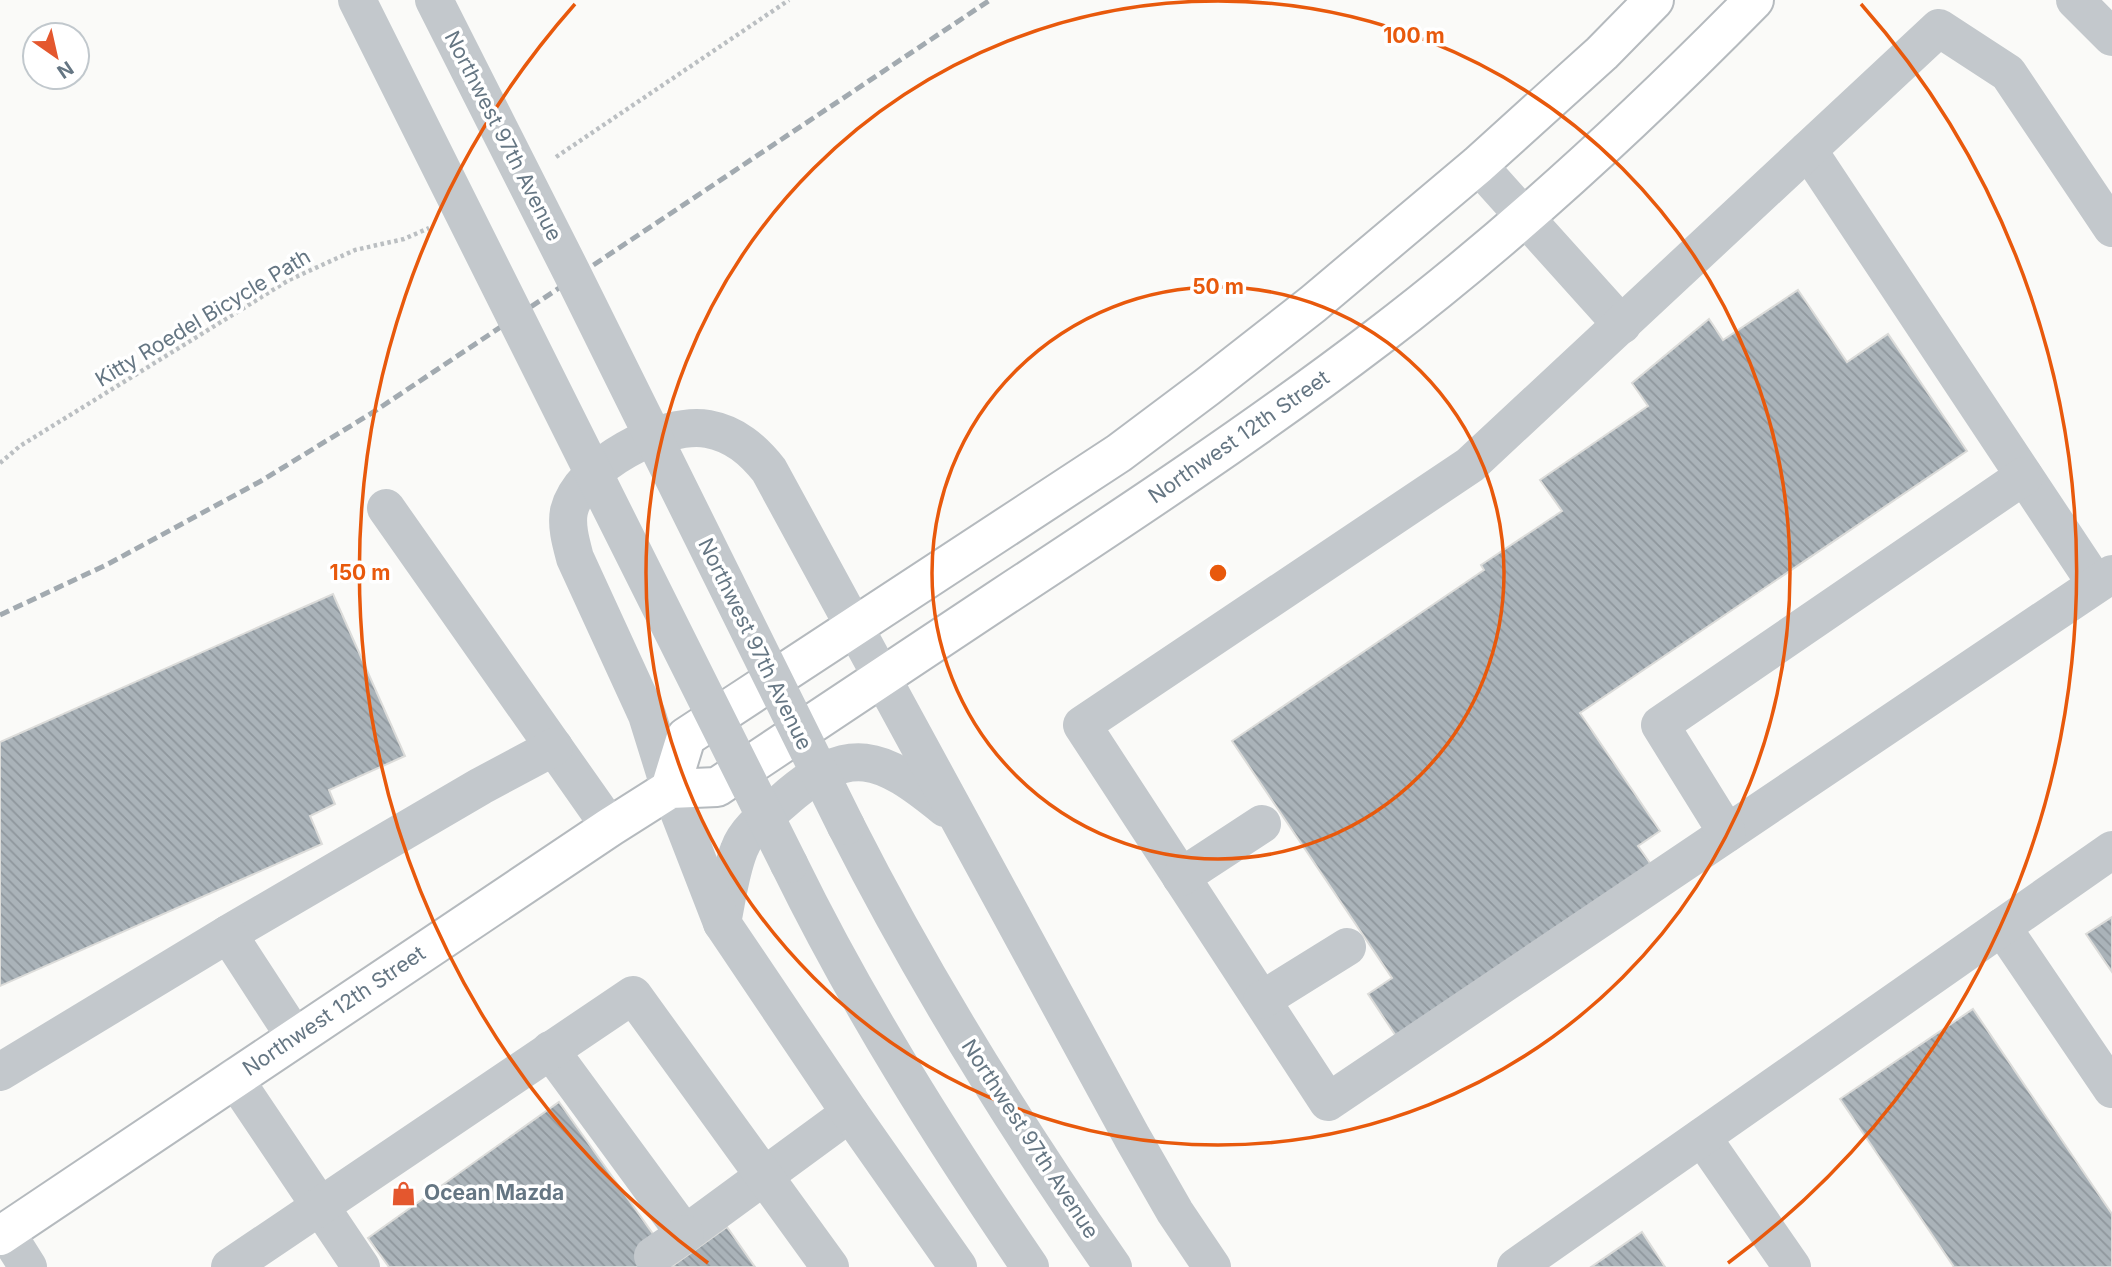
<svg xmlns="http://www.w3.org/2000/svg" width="2112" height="1267" font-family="Inter,sans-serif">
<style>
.building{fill:url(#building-back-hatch);stroke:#dcdcda;stroke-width:2}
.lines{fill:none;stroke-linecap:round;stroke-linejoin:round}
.major-casing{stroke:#b5babe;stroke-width:42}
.path{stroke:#bbbfc2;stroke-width:4.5;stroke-dasharray:3.5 3.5;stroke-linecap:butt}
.minor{stroke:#c3c8cc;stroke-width:38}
.major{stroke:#fff;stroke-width:38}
.rail{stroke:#a2aab0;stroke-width:5;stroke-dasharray:10 5;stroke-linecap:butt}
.minor-bridge{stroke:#c3c8cc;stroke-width:38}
.ring{fill:none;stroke:#e8590c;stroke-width:3.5}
.labels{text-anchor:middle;stroke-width:7;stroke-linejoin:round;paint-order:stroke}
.street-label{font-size:21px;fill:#657683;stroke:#fff}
.poi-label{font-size:21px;font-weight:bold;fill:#657683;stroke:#fff;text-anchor:start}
.centre{fill:#e8590c;stroke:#fff;stroke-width:3.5}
.ring-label{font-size:21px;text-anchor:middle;font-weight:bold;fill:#e8590c;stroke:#fff;stroke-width:7;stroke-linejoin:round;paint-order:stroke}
</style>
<defs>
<pattern id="building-back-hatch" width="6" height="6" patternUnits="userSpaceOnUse" patternTransform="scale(1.75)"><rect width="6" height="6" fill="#aab3b9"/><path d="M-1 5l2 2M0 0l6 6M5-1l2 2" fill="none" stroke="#8e969c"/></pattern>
</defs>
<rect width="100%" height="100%" fill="#fafaf8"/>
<g class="building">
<path d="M1798,290l49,72 41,-28 79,117 -387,262 80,118 -22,15 14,20 -254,173 -30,-45 24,-16 -160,-237 252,-171 -3,-5 81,-54 -22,-31 108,-74 -16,-23 77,-64 14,21z"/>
<path d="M333,594l72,162 -76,34 6,14 -25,12 12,28 -322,142v-244z"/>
<path d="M2112,917v55l-26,-38z"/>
<path d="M1973,1009l139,205v53h-158l-114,-168z"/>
<path d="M559,1102l94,132 7,33h-271l-21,-29z"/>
<path d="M727,1227l28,40h-84z"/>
<path d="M1642,1232l23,35h-74z"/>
</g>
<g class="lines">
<defs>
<g id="major">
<path d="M670,789l16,-52 433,-284 88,-66 106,-83 165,-139 124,-112 52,-53"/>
<path d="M0,1236l610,-409 60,-38 47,-2c95,-63 189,-126 284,-189 128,-84 255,-168 377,-261 134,-102 258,-217 376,-337"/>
</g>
</defs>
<use href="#major" class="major-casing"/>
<g class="path">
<path d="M556,157l233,-157"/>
<path d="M0,463l20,-17 269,-166 66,-30 49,-11 25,-11"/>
</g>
<g class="minor">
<path d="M2075,0l37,37"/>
<path d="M1808,150l288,434"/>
<path d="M1478,165l144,160"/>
<path d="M2112,228l-104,-155 -69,-45 -469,437 -388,260 246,377 784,-528"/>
<path d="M386,508l224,319"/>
<path d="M846,826c78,154 169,300 267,441"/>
<path d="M1727,833l-67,-108 364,-249"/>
<path d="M789,864c69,141 153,274 241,403"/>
<path d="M1181,877l81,-53"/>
<path d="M722,923c5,-24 8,-50 17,-73 7,-20 28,-35 43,-48 68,-61 99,-46 163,6"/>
<path d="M2002,927l110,162"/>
<path d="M228,934l253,-148 73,-39"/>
<path d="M1262,1000l85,-53"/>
<path d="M550,1050l135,184 165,-121"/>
<path d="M0,1072l228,-138 67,103"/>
<path d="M234,1078l127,189"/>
<path d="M1702,1137l90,130"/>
<path d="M6,1232l22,35"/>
<path d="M653,1256l32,-22"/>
<path d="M230,1267l403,-272 197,272"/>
<path d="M958,1267l-108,-154 -128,-190 -52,-134 -23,-74 -72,-157c-4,-15 -9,-32 -6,-47 11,-46 95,-90 139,-82 27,5 45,21 61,41l363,667 43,75 37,55"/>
<path d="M1516,1267l596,-417"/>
</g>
<use href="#major" class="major"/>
<path class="rail" d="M0,615l108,-51 153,-83 114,-70 615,-411"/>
<g class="minor-bridge">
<path d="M357,0l432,864"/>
<path d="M434,0l137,271 275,555"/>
</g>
</g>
<g class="ring">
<circle cx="1218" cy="573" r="286"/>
<circle cx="1218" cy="573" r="572"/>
<path d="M708 1263A858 858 0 0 1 575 4M1861 4A858 858 0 0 1 1728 1263"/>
</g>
<defs>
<symbol id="shop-bare" viewBox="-9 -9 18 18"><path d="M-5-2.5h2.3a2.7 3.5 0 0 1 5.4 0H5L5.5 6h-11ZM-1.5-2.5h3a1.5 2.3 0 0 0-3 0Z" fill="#e4572e" stroke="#fff" stroke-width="2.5" paint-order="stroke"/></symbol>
</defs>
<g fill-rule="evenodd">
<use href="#shop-bare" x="386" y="1176" width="35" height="35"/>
</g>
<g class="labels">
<g class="street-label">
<text transform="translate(503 136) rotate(63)" y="7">Northwest 97th Avenue</text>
<text transform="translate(203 318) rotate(-31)" y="7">Kitty Roedel Bicycle Path</text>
<text transform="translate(1239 437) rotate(-35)" y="7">Northwest 12th Street</text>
<text transform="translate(755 644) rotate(64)" y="7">Northwest 97th Avenue</text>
<text transform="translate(334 1011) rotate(-34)" y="7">Northwest 12th Street</text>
<text transform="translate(1030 1139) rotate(57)" y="7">Northwest 97th Avenue</text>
</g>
<g class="poi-label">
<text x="424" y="1200">Ocean Mazda</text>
</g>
</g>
<circle cx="1218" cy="573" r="10" class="centre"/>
<g class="ring-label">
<text x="1414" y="43">100 m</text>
<text x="1218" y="294">50 m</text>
<text x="360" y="580">150 m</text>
</g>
<g transform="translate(56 56) rotate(146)"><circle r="33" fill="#ffffff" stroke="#c1c8cd" stroke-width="2"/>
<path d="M0-5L12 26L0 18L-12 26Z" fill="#e4572e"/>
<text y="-10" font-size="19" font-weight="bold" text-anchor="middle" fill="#657683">N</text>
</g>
</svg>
